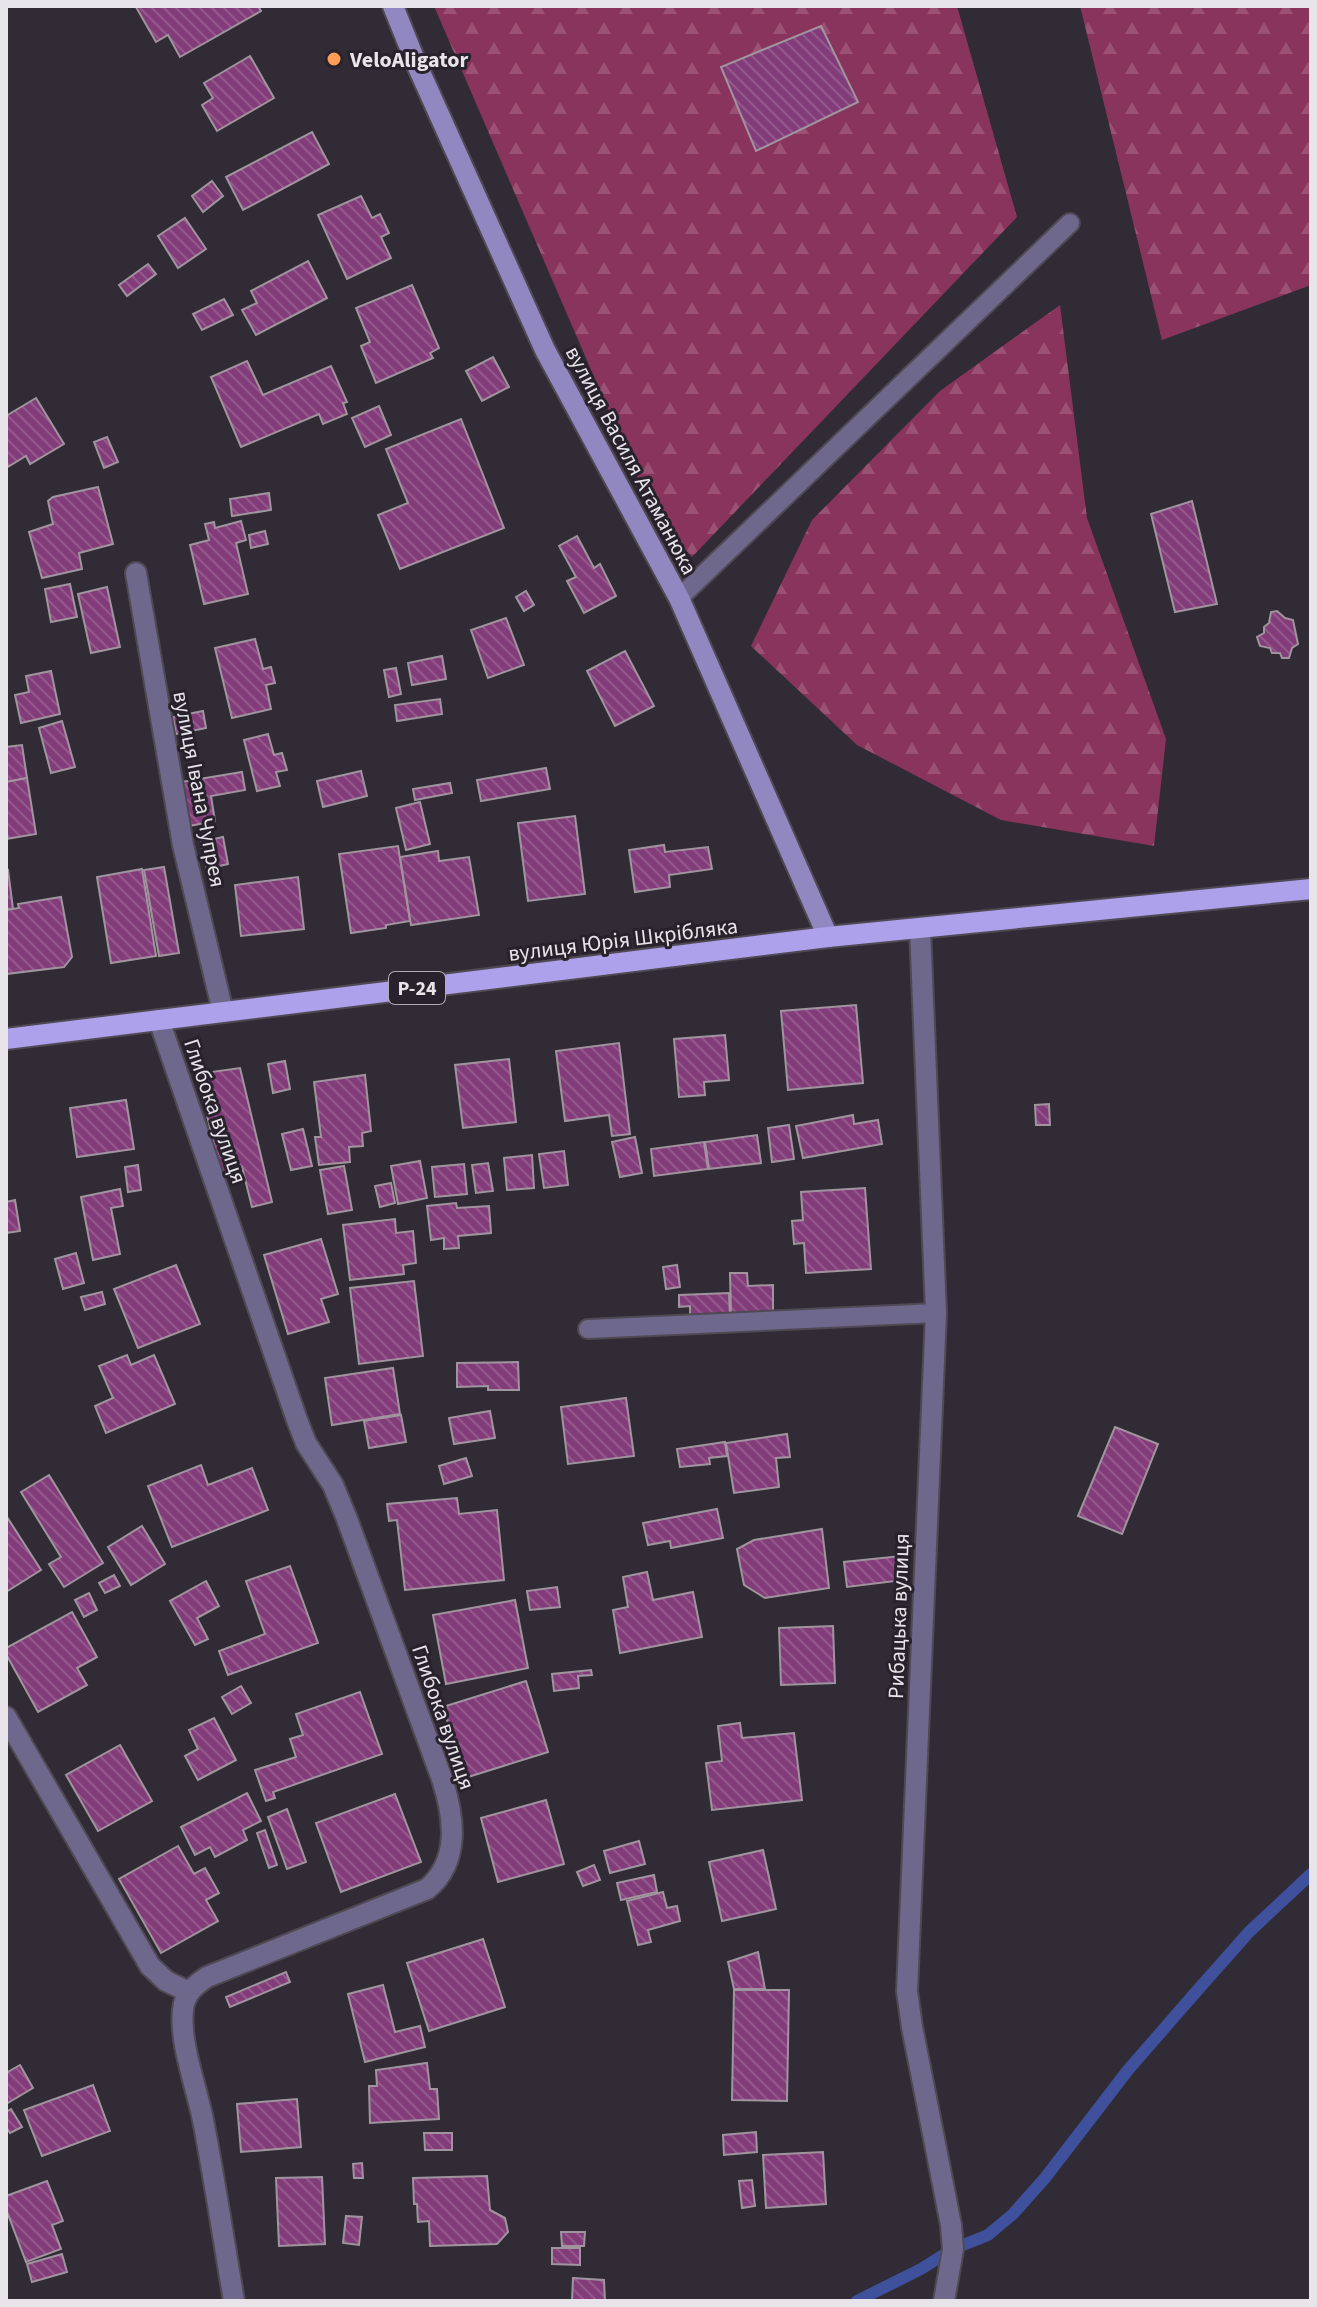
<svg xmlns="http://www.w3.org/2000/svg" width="1317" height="2307" font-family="'Source Sans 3',sans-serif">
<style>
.forest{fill:url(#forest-firs)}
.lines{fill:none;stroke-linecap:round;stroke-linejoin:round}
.stream{stroke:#3f509c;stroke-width:12}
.building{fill:url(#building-back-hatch);stroke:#a0959e;stroke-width:2}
.lane-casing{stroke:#4e4952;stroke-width:22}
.street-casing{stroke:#4e4952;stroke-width:24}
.secondary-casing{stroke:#4e4952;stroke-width:24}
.primary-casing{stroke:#4e4952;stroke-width:24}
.lane{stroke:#6e688c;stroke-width:18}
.street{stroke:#6e688c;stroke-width:20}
.secondary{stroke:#9288c1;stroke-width:20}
.primary{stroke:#aea1eb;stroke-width:20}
.poi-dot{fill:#fd9c56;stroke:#27222b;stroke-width:3}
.labels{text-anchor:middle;stroke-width:6;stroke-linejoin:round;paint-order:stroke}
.shield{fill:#27222b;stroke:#adaab1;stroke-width:2}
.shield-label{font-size:20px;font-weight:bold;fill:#e7e4ea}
.poi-label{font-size:22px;font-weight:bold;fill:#e7e4ea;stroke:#27222b;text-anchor:start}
.street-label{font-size:22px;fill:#e7e4ea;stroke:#27222b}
</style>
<defs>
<pattern id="forest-firs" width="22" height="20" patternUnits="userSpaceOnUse" patternTransform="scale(2)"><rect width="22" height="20" fill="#89345c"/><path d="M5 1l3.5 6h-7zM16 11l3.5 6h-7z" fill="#9a5174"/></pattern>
<pattern id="building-back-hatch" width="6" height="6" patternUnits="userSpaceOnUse" patternTransform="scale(2)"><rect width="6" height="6" fill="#823c79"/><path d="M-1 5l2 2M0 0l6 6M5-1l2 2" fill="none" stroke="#94588c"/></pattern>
</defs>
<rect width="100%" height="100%" fill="#312b35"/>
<g class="forest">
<path d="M434,6h523l60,211 -325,340 -40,-46z"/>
<path d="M1080,6h231v279l-149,55z"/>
<path d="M1060,305l27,213 79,221 -12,107 -153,-26 -144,-75 -106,-99 61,-126 128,-129z"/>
</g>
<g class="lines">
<path class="stream" d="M857,2301l64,-32 32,-20 35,-14 25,-21 32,-36 83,-108 67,-77 54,-61 62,-58"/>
</g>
<g class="building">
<path d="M258,6l3,5 -81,46 -12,-22 -12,7 -20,-35z"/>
<path d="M821,26l37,76 -102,49 -35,-84z"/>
<path d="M250,56l24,42 -57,33 -15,-26 11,-7 -9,-15z"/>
<path d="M312,132l17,32 -86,46 -17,-33z"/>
<path d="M212,181l11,15 -20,16 -11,-16z"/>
<path d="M361,196l11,22 8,-4 9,19 -8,4 10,21 -44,21 -29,-64z"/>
<path d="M185,218l21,31 -28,19 -20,-32z"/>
<path d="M308,261l19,37 -71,37 -14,-25 15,-7 -6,-12z"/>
<path d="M148,264l8,10 -29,22 -8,-11z"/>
<path d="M412,285l27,63 -9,5 3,5 -57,25 -15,-37 9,-4 -14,-34z"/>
<path d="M224,299l9,16 -31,15 -9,-16z"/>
<path d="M493,357l16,30 -27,14 -16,-30z"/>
<path d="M247,361l16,34 68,-29 16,36 -4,1 4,11 -24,10 -4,-10 -78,33 -30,-70z"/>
<path d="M36,398l28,46 -34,20 -4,-8 -20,12v-52z"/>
<path d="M379,406l12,29 -26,12 -13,-29z"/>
<path d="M461,419l43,109 -104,41 -22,-54 30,-12 -22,-54z"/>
<path d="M107,437l11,25 -14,6 -10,-26z"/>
<path d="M98,487l15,57 -34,9 3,16 -40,9 -13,-46 24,-8 -5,-23 5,-4z"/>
<path d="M269,493l2,17 -39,6 -2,-17z"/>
<path d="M1192,501l25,103 -42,8 -24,-98z"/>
<path d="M241,521l5,19 -10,3 12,51 -44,10 -14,-59 19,-5 -4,-16 9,-2 1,6z"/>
<path d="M265,531l3,13 -17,4 -2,-13z"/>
<path d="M577,536l17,32 6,-4 16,32 -32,17 -17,-32 9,-4 -17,-31z"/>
<path d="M70,584l7,33 -26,5 -6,-33z"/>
<path d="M107,587l13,60 -29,6 -13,-59z"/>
<path d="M526,591l8,14 -10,6 -8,-14z"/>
<path d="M1277,611l8,7 8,2 5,24 -6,4 -3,10h-7l-2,-5h-8l-2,-5 -10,-2 -3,-9 7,-4v-6l5,-4 2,-11z"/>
<path d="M506,618l18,47 -36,13 -17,-48z"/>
<path d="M255,639l8,30 8,-2 4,16 -9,2 5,24 -39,9 -17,-70z"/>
<path d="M625,651l29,55 -39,20 -28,-55z"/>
<path d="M442,656l4,23 -34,6 -4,-22z"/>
<path d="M396,668l5,26 -12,3 -5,-27z"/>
<path d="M51,671l9,43 -39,9 -6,-28 14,-3 -3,-16z"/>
<path d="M440,699l2,15 -45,7 -2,-16z"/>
<path d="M203,711l3,17 -30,6 -3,-17z"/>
<path d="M62,721l13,46 -24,6 -12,-45z"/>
<path d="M268,734l6,21 8,-2 5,17 -11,2 4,14 -23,5 -13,-51z"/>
<path d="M22,745l5,33 -21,4v-35z"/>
<path d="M546,768l4,21 -69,12 -4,-21z"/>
<path d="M361,771l6,25 -44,11 -6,-26z"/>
<path d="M242,772l3,18 -34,6 4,25 -26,5 -8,-44z"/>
<path d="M27,778l9,56 -30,5v-57z"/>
<path d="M450,783l2,10 -37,7 -2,-11z"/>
<path d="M420,802l10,42 -24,6 -10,-42z"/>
<path d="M575,816l10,78 -57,7 -10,-78z"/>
<path d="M223,837l5,27 -21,5 -6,-27z"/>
<path d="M664,845l1,7 43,-5 4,22 -43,6 1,12 -35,5 -6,-42z"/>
<path d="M398,846l12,75 -24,4v3l-35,5 -12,-79z"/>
<path d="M438,851l1,10 30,-4 10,58 -68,10 -11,-68z"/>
<path d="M164,867l15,86 -20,3 -15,-86z"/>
<path d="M142,869l14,87 -45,7 -14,-86z"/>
<path d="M8,870l5,39 -7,1v-39z"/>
<path d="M298,877l6,52 -63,7 -6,-51z"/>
<path d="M61,897l11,60 -8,10 -58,7v-64l13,-2 -1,-4z"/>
<path d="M856,1005l7,78 -75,7 -7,-79z"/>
<path d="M725,1035l4,45 -25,2 1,13 -26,2 -5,-58z"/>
<path d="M619,1043l11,91 -18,2 -3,-21 -44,6 -9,-70z"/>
<path d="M509,1059l7,63 -53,6 -8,-63z"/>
<path d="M285,1061l5,28 -17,4 -5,-29z"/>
<path d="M240,1068l32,134 -20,5 -10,-40 -21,6 -24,-99z"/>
<path d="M365,1075l6,56 -9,2 1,13 -14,1 1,15 -31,3 -4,-28h6l-7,-55z"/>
<path d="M126,1100l8,49 -57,8 -7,-49z"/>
<path d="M1049,1104l1,21h-14l-1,-20z"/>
<path d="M853,1115l1,9 24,-4 4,24 -79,14 -7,-32z"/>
<path d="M789,1125l5,34 -22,3 -4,-34z"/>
<path d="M303,1129l9,37 -21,4 -9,-36z"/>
<path d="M757,1135l4,28 -52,6 -4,-27z"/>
<path d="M635,1137l7,36 -22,4 -8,-35z"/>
<path d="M704,1142l4,27 -54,7 -3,-27z"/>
<path d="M564,1151l4,34 -24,3 -5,-34z"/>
<path d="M532,1155l2,33 -27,2 -3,-32z"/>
<path d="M420,1161l7,37 -29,6 -7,-38z"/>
<path d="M488,1163l5,28 -17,2 -4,-28z"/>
<path d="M464,1164l3,30 -32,3 -3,-30z"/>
<path d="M138,1165l3,25 -13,2 -3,-25z"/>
<path d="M344,1166l8,44 -24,4 -8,-44z"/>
<path d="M391,1183l4,20 -15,4 -5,-21z"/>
<path d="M865,1188l6,81 -65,4 -2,-30 -10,1 -2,-23 11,-1 -2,-28z"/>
<path d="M120,1189l3,17 -12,2 9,46 -27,6 -12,-63z"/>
<path d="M15,1200l5,31 -14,2v-31z"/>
<path d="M456,1203l1,5 32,-2 2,27 -33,3 1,12 -15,1v-11l-13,2 -4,-34z"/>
<path d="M395,1219l1,14 17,-2 3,32 -13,2 1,9 -54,6 -7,-55z"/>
<path d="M321,1239l17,55 -17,5 8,23 -41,12 -24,-79z"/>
<path d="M76,1253l8,30 -21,6 -8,-30z"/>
<path d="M176,1265l24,59 -62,24 -24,-59z"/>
<path d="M677,1265l3,22 -14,2 -3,-22z"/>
<path d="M730,1273h17l1,13 25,-1v30l-42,1z"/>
<path d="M414,1281l9,75 -64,8 -9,-76z"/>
<path d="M102,1292l3,12 -20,6 -4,-13z"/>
<path d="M729,1293l1,23 -40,2v-12l-11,1v-12z"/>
<path d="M127,1355l4,10 23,-10 21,49 -69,29 -11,-27 18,-8 -14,-32z"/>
<path d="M518,1362l1,28h-31v-4l-31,1v-24z"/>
<path d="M393,1368l7,46 -68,11 -7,-47z"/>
<path d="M626,1398l8,58 -66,8 -7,-57z"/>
<path d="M490,1411l5,27 -41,6 -5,-26z"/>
<path d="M401,1415l5,27 -37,6 -5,-27z"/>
<path d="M1115,1427l43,17 -36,90 -44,-18z"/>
<path d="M787,1434l3,23 -14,1 3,29 -45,6 -8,-50z"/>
<path d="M725,1442l2,14 -18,2 1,6 -30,3 -3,-18z"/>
<path d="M466,1458l6,18 -28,8 -5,-18z"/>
<path d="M201,1465l7,20 44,-17 16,42 -96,37 -24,-61z"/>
<path d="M49,1475l54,88 -39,24 -15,-23 12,-7 -40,-65z"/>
<path d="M457,1498l2,16 38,-4 7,70 -99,10 -8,-70 -8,1 -2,-17z"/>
<path d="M717,1509l6,29 -52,10 -1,-7 -22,4 -5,-22z"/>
<path d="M7,1517l34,53 -35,22v-74z"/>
<path d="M142,1526l23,38 -34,21 -23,-38z"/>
<path d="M822,1529l7,59 -64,10 -21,-13 -7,-36 17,-9z"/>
<path d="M901,1556l3,24 -57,7 -3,-25z"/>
<path d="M290,1566l28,77 -90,32 -9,-24 46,-17 -19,-53z"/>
<path d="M647,1572l6,28 40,-8 9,45 -82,16 -7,-43 15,-3 -5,-30z"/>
<path d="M114,1575l6,11 -15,7 -6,-10z"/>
<path d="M206,1581l13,25 -22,12 11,21 -13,6 -25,-44z"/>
<path d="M557,1587l3,20 -30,3 -3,-19z"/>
<path d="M89,1593l8,17 -13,7 -9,-17z"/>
<path d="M515,1600l13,68 -82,16 -13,-69z"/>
<path d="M72,1612l25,45 -20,11 10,17 -49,27 -32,-58v-6z"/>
<path d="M833,1626l2,57 -54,2 -2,-57z"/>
<path d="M591,1670l1,5 -14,1 1,12 -25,3 -2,-17z"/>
<path d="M526,1681l22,71 -83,26 -22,-71z"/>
<path d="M241,1686l10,17 -19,11 -10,-17z"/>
<path d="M360,1692l22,62 -109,38 2,6 -9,3 -11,-31 41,-13 -6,-18 13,-4 -7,-21z"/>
<path d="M214,1718l22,42 -38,20 -13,-24 13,-7 -9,-19z"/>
<path d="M740,1723l2,15 52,-5 8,67 -90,10 -6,-47 16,-2 -4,-35z"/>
<path d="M120,1745l32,56 -54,30 -32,-56z"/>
<path d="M247,1793l14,28 -18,9 4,10 -32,17 -5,-10 -15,8 -14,-28z"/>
<path d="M395,1794l26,68 -80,30 -25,-69z"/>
<path d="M546,1800l18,64 -66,18 -17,-64z"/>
<path d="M287,1809l19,53 -19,7 -19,-52z"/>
<path d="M265,1830l12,35 -8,3 -12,-35z"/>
<path d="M639,1841l6,23 -35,9 -6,-22z"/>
<path d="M178,1846l16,28 11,-6 14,25 -13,7 12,21 -57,32 -42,-74z"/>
<path d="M763,1850l13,59 -54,12 -13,-59z"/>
<path d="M594,1865l6,15 -17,6 -6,-14z"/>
<path d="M654,1875l3,17 -36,8 -4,-17z"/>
<path d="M663,1892l4,16 10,-2 3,15 -32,9 3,12 -13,3 -11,-44z"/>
<path d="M483,1939l22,68 -76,24 -22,-68z"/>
<path d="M758,1952l7,37h-31l-6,-27z"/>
<path d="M286,1972l4,10 -60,25 -4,-10z"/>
<path d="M383,1985l12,47 25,-6 5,21 -60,15 -17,-68z"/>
<path d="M734,1990h55l-2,111 -55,-1z"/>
<path d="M427,2063l3,26h7l2,30 -69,4 -1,-37h8l-1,-16z"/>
<path d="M20,2065l13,23 -27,16v-31z"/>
<path d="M93,2085l17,46 -68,25 -18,-46z"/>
<path d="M297,2099l4,48 -60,5 -4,-48z"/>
<path d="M11,2109l11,18 -12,6 -4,-6v-15z"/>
<path d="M756,2132l1,20 -33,3 -1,-20z"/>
<path d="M424,2133h28v17h-27z"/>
<path d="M823,2152l3,52 -60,4 -3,-53z"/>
<path d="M362,2163l1,15h-9l-1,-14z"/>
<path d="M487,2176l3,34 15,8 3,14 -11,12 -67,2 -1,-25 -11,1 -1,-18h-3l-1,-26z"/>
<path d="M322,2177l3,67 -46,2 -3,-68z"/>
<path d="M752,2180l3,26 -13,2 -3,-27z"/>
<path d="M47,2181l16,40 -11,4 9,24 -35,13 -20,-53v-13z"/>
<path d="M346,2216l16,1 -3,28 -16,-2z"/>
<path d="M561,2232h24l-1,14h-22z"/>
<path d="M552,2248h28v17l-28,-1z"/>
<path d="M62,2254l5,18 -35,10 -5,-18z"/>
<path d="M573,2278l31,2 1,21h-33z"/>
</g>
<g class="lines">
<defs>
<g id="lane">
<path d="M679,598l391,-375"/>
<path d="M588,1329l348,-16"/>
</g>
<g id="street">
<path d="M136,573l47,272 40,167"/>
<path d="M920,929l16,384 -29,678 5,36 39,198 2,24 -9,52"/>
<path d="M159,1020l138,400 9,23 27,42 14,34 95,260c12,37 19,82 -15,110l-220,88c-12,8 -23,17 -24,33 -4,33 15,81 21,115 11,58 20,117 30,176"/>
<path d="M6,1717l144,249 16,15 23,11"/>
</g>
<path id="secondary" d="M393,6l23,57 129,287 134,248 149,339"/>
<path id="primary" d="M6,1039l822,-102 483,-48"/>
</defs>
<use href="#lane" class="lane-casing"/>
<use href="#street" class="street-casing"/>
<use href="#secondary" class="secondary-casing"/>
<use href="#primary" class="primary-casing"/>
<use href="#lane" class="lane"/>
<use href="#street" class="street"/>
<use href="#secondary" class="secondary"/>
<use href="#primary" class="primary"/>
</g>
<circle class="poi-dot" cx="334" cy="59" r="8"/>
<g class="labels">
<rect class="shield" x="389" y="972" width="56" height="32" rx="6"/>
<g class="shield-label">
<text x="417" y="995">Р-24</text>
</g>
<g class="poi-label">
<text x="350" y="67">VeloAligator</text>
</g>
<g class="street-label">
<text transform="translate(632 460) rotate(62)" y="8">вулиця Василя Атаманюка</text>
<text transform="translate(200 789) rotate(79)" y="8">вулиця Івана Чупрея</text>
<text transform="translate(623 939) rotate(-7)" y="8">вулиця Юрія Шкрібляка</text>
<text transform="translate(216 1111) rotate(71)" y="8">Глибока вулиця</text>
<text transform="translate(898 1616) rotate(-88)" y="8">Рибацька вулиця</text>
<text transform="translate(444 1717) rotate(71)" y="8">Глибока вулиця</text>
</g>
</g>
<rect width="1317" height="2307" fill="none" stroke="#e7e4ea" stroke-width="16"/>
</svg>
